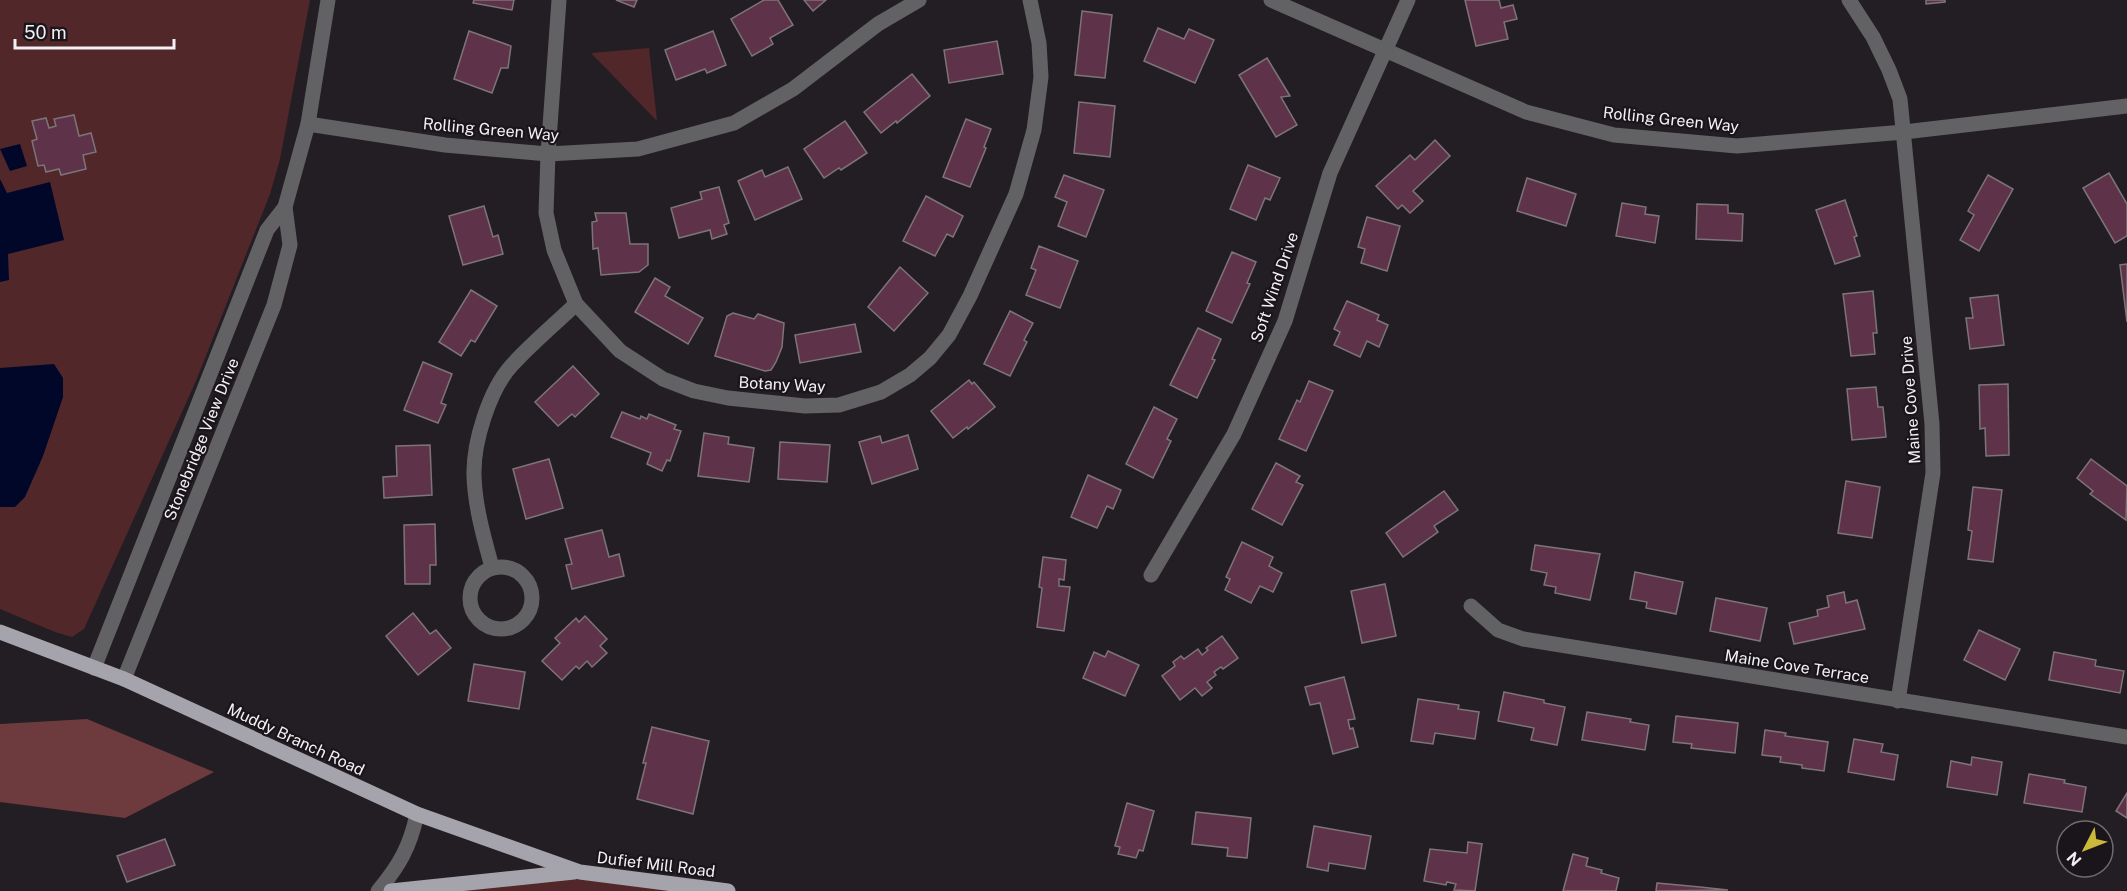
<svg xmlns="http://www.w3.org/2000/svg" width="2127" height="891" font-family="'Public Sans',sans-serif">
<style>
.green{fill:#52272a}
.forest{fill:#6d3b3e}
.water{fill:#000728}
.building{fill:#5e334a;stroke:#7d7478;stroke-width:1.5}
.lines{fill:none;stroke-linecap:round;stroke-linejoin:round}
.minor{stroke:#626265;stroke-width:15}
.major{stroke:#a5a4ac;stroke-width:15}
.labels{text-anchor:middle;stroke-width:4.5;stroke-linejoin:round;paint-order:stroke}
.street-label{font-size:16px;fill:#f3f0f4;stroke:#19151a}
</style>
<rect width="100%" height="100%" fill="#231e24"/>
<g class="green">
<path d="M0,0h310l-30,159 -10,35 -74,187 -112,248 -12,8 -17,-5 -55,-23z"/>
<path d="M649,48l8,73 -66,-68z"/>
<path d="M580,872l148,19h-337z"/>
</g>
<path class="forest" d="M87,719l127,53 -89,46 -125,-16v-78z"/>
<g class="water">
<path d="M20,144l7,22 -17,5 -10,-22z"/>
<path d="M0,179l7,14 43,-11 14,58 -56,14 1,26 -9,2z"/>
<path d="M54,364l9,14v19l-20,59 -18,41 -10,10h-15v-139z"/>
</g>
<g class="building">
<path d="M474,0h40l-2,10 -39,-7z"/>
<path d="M616,0h21l-3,7z"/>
<path d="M764,0h14l15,25 -23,13 3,6 -21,12 -21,-37z"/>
<path d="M804,0h22l-13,11z"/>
<path d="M1465,0h34l2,8 12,-3 4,14 -13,3 4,17 -32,7z"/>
<path d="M1926,0h19v2l-19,2z"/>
<path d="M1082,11l30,4 -7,63 -30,-3z"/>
<path d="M1158,28l26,11 5,-10 25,11 -19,43 -51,-22z"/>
<path d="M469,31l42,15 -3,22h-7l-9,25 -38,-14z"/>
<path d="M713,31l13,34 -19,8 -2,-4 -29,11 -11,-30z"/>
<path d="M997,41l6,33 -54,9 -5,-33z"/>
<path d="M1267,58l23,38 -9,1 16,28 -21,12 -37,-62z"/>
<path d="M912,74l18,22 -33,27 -1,-2 -15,12 -17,-21z"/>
<path d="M1079,102l36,4 -5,51 -36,-4z"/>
<path d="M74,115l5,21 12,-3 5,19 -13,3 3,14 -25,6 -2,-6 -13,3 -2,-7 -6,1 -6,-25 5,-2 -5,-18 14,-3 3,10 7,-2 -2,-7z"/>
<path d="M966,119l25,10 -7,18 2,1 -16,39 -27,-10z"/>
<path d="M845,121l22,32 -26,17 -2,-2 -15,10 -20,-29z"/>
<path d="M1435,140l15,16 -37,35 10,10 -13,12 -8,-8 -4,4 -22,-23 34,-31 5,5z"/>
<path d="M1248,165l32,13 -10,22 -5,-2 -9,22 -26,-11z"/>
<path d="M788,167l14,32 -47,21 -17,-39 24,-11 3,7z"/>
<path d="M2109,173l18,31v32l-12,7 -32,-55z"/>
<path d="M1064,175l40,15 -18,47 -28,-11 9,-24 -12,-5z"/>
<path d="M1988,175l25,14 -34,62 -19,-11 14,-25 -6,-4z"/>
<path d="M1527,178l49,16 -10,32 -49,-15z"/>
<path d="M719,187l10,36 -5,2 3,9 -15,5 -2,-9 -31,8 -8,-30 31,-9 -2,-7z"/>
<path d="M926,196l37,20 -10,21 -6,-3 -12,22 -32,-15z"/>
<path d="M1845,200l12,36 -3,1 6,19 -25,8 -19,-54z"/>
<path d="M1622,203l24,4 -1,7 14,2 -4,27 -39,-7z"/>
<path d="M1697,204l31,1v8l15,1 -1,27 -46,-2z"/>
<path d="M484,206l9,31 5,-2 5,19 -40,11 -14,-49z"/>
<path d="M595,213h31l4,31h18v21l-9,7 -38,3 -3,-27 -5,1 -1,-27 5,-1z"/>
<path d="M1367,217l33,9 -13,45 -26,-8 4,-14 -7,-2z"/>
<path d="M1039,246l39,15 -18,47 -34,-13 10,-25 -5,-2z"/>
<path d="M1232,252l24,10 -9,21 3,1 -18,39 -26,-12z"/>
<path d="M2127,264v58l-7,-57z"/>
<path d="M900,267l28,26 -34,38 -26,-24z"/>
<path d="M655,278l15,9 -5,9 38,22 -15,26 -53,-32z"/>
<path d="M471,290l26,16 -22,36 -4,-2 -10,16 -22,-14z"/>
<path d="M1873,291l4,42h-4l2,21 -24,2 -8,-62z"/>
<path d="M1998,295l6,50 -34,4 -4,-31h7l-3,-20z"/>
<path d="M1347,301l32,14 -2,5 11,5 -9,22 -12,-6 -7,16 -26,-12 6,-13 -6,-3z"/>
<path d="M1010,311l23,12 -9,17 3,2 -17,34 -26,-12z"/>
<path d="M733,313l21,6 4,-5 26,9 -2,24 -6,15 -5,8 -6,1 -50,-15 12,-40z"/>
<path d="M855,324l6,28 -61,11 -5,-28z"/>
<path d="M1198,328l23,11 -9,20 3,1 -18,38 -27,-13z"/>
<path d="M423,362l29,12 -11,29 5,2 -8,18 -34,-13z"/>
<path d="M573,366l26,28 -24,23 -3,-3 -14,12 -23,-24z"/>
<path d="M969,380l3,4 2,-2 21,25 -27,22 -1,-2 -14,11 -22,-27z"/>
<path d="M1309,381l24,10 -27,60 -27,-12 18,-39 3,2z"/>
<path d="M2008,384l1,71 -23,1 -1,-28 -5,1 -1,-44z"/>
<path d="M1876,387l2,20h5l3,30 -34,3 -5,-51z"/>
<path d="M1154,407l23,12 -10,20 4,2 -18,37 -27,-14z"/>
<path d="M622,412l18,7 1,-3 6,3 2,-5 27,11 -2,4 7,2 -11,30 -3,-1 -5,11 -15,-7 4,-11 -40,-16z"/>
<path d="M704,433l25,4 -1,7 26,4 -5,34 -51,-6z"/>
<path d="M908,435l10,34 -46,15 -13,-42 21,-6 2,7z"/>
<path d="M780,442l50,3 -3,37 -49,-3z"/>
<path d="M430,445l2,50 -48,3 -1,-21 14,-1 -1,-30z"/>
<path d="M549,459l14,49 -37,11 -13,-50z"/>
<path d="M2091,459l36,27 -1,34 -36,-26 3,-3 -16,-13z"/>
<path d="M1276,463l24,13 -4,6 7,3 -21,40 -30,-16z"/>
<path d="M1088,475l33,15 -8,19 -6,-3 -10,22 -26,-11z"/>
<path d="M1846,481l34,6 -8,51 -34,-5z"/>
<path d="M1973,487l29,3 -9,72 -25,-3 4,-28 -4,-1z"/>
<path d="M1444,491l14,19 -24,16 4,6 -35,25 -17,-24z"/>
<path d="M435,524l1,41h-6v19h-25l-1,-59z"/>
<path d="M602,530l7,27 10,-3 5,22 -52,13 -6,-24 6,-1 -7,-25z"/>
<path d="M1242,542l31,15 -4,9 13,7 -9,19 -13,-6 -9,17 -26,-13 5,-11 -4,-2z"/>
<path d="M1535,545l65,9 -10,46 -35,-7 1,-6 -12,-2 3,-12 -16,-3z"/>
<path d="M1043,557l23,3 -2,20 -5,-1v7l11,1 -6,44 -27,-4 5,-39 -3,-1z"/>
<path d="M1635,572l48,10 -7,32 -30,-6 1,-6 -17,-3z"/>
<path d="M1385,584l11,52 -34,7 -11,-52z"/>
<path d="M1844,592l2,11 11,-3 8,29 -71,15 -5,-21 29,-7 -1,-6 12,-3 -2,-11z"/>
<path d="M1716,598l51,10 -7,33 -50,-10z"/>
<path d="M413,613l17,21 6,-4 15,18 -33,27 -32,-39z"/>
<path d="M585,616l22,23 -7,7 7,7 -15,14 -5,-6 -8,8 -3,-3 -14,14 -20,-19 18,-18 -5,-5 21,-20 3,4z"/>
<path d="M1979,630l41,19 -15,31 -41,-20z"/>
<path d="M1222,636l16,22 -15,11 -2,-2 -7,5 2,3 -9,7 5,6 -10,8 -7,-8 -15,12 -18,-24 13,-10 -2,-4 8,-6 3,3 14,-10 4,6 6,-5 -2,-2z"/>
<path d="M1108,651l31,14 -14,31 -42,-18 11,-26 11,5z"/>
<path d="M2054,652l42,8 -1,6 29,5 -4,22 -71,-13z"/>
<path d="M474,664l51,8 -6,37 -51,-8z"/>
<path d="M1344,677l11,42 -7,1 2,9 3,-1 5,19 -25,7 -13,-51 -10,2 -5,-18z"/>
<path d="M1504,692l40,8v3l21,4 -8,38 -26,-5 3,-12 -36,-7z"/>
<path d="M1418,699l41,6 -1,4 21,3 -4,27 -40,-6 -2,11 -22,-3z"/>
<path d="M1587,712l44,7 -1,3 19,3 -4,25 -63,-10z"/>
<path d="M1676,716l62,7 -3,30 -44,-5 1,-4 -19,-2z"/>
<path d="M652,727l57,14 -16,73 -56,-15 9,-36h-3z"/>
<path d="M1765,730l21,3 -1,3 43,6 -4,29 -22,-3v-3l-22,-3 1,-5 -19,-2z"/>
<path d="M1854,739l29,5 -2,8 17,3 -4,25 -46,-8z"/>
<path d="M1972,757l30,5 -5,33 -50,-8 4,-26 20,4z"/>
<path d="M2029,774l36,6 -1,3 22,4 -4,25 -58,-9z"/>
<path d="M2127,793v25l-11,-7z"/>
<path d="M1127,803l27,8 -11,40 -4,-1 -3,8 -18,-4 2,-7 -5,-1z"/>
<path d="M1196,812l55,6 -4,40 -20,-2 1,-8 -36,-4z"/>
<path d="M1314,826l57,10 -6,33 -36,-6 -1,8 -21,-4z"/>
<path d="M165,839l10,26 -48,17 -10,-26z"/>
<path d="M1468,842l14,2 -7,47 -21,-1 2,-6 -9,-2 -1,3 -22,-4 6,-32 37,4z"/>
<path d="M1573,854l15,4 -2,8 16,4 -1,3 18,5 -3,13h-53z"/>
<path d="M1657,883l43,4 28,3 -72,1z"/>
</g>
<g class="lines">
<g class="minor">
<path d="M559,0l-11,154 -2,59 8,37 22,54 44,47 43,28 31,12 34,7 77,8 34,-1 42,-13 29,-17 20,-17 19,-23 21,-39 46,-102 18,-64 7,-53 -2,-34 -9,-43"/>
<path d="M1271,0l255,112 88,23 123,11 167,-14 223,-26"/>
<path d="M1849,0l24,37 16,33 11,29 32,325 1,49 -35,228"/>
<path d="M308,124l137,21 103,9 90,-5 96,-26 59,-34 85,-65 41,-24"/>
<circle cx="501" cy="598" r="31"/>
<path d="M492,567c-8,-29 -17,-60 -18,-91 -1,-33 15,-86 38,-111 20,-22 43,-41 64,-61"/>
<path d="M1151,575l83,-141 51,-113 45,-148 78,-173"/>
<path d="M1471,606l27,24 25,9 604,98"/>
<path d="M94,668l173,-438 18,-23"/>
<path d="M124,679l150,-374 16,-60 -5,-38 23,-83 20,-124"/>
<path d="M378,891c21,-25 32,-44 39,-77"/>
</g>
<g class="major">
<path d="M0,632l124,47 293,135 163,58 148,19"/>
<path d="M391,891l183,-19"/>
</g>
</g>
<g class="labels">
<g class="street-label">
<text transform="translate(1671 119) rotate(6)" y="6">Rolling Green Way</text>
<text transform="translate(491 129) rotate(5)" y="6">Rolling Green Way</text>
<text transform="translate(1274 287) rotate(-71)" y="6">Soft Wind Drive</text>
<text transform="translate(782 384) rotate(3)" y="6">Botany Way</text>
<text transform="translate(1910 400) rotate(-94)" y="6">Maine Cove Drive</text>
<text transform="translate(201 439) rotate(-68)" y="6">Stonebridge View Drive</text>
<text transform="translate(1797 666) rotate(9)" y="6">Maine Cove Terrace</text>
<text transform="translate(296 739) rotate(25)" y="6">Muddy Branch Road</text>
<text transform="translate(656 864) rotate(7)" y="6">Dufief Mill Road</text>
</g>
</g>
<g transform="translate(2085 849) rotate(228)"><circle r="28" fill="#19151a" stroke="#706d71" stroke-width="1.5"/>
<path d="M0-4.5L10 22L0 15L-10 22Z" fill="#cbba39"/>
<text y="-9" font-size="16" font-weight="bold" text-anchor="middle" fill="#f3f0f4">N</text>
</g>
<path d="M15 39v9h159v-9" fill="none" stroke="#f3f0f4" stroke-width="3"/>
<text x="24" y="39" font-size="18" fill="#f3f0f4" stroke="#19151a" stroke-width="4.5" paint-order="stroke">50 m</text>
</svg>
